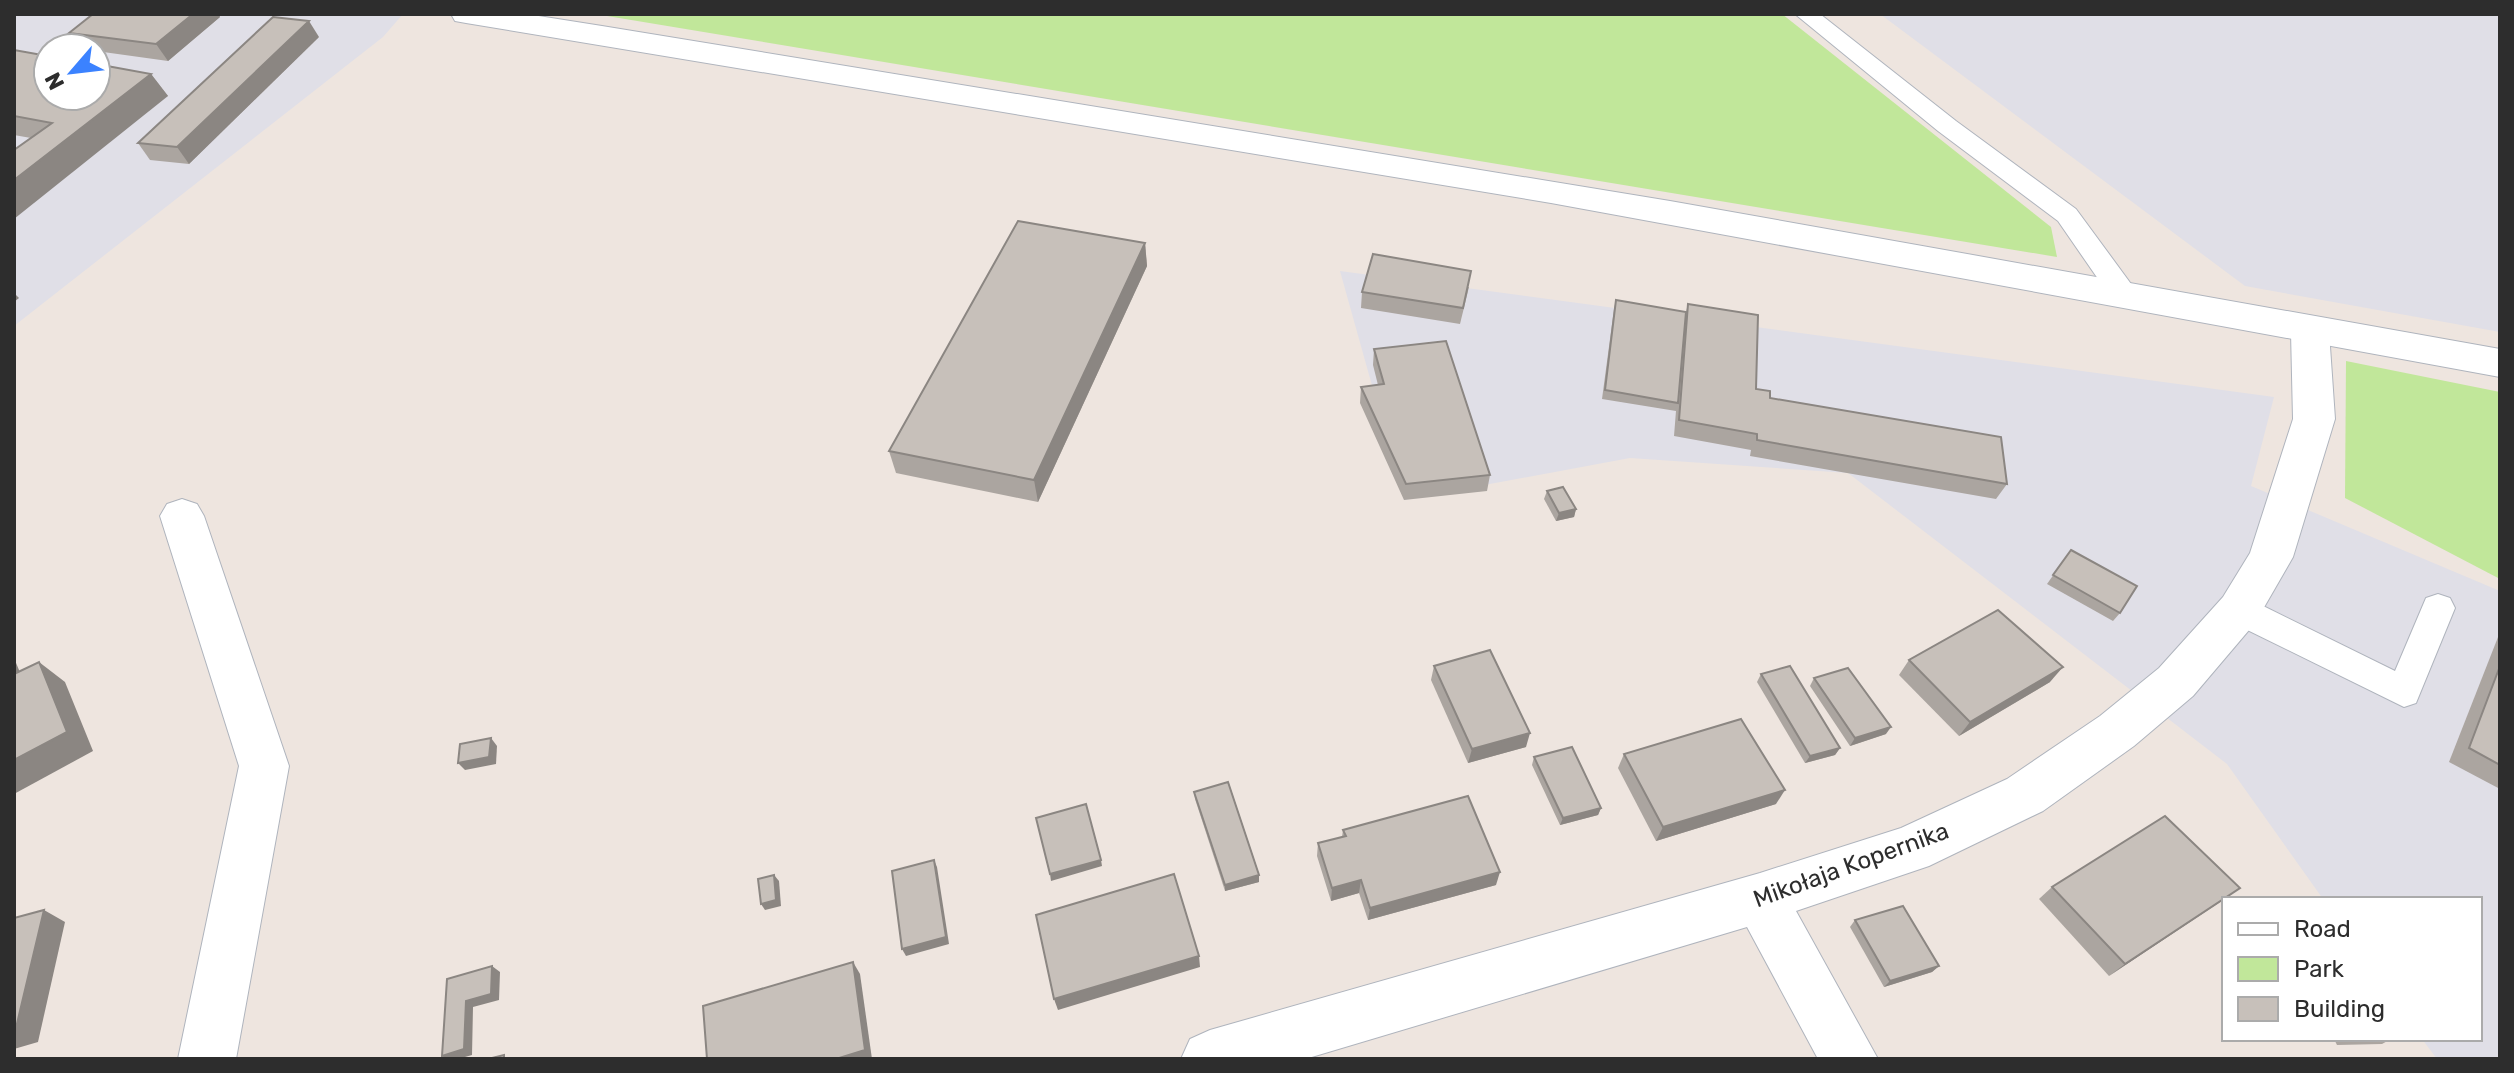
<svg xmlns="http://www.w3.org/2000/svg" width="2514" height="1073" font-family="Rubik,sans-serif">
<style>
.industrial{fill:#e0dfe7;fill-rule:evenodd}
.green{fill:#c1e79a}
.lines{fill:none;stroke-linecap:round;stroke-linejoin:round}
.service-casing{stroke:#afb4bd;stroke-width:2}
.minor-casing{stroke:#afb4bd;stroke-width:2}
.tertiary-casing{stroke:#afb4bd;stroke-width:2}
.service{fill:#fff;fill-rule:evenodd}
.minor{fill:#fff;fill-rule:evenodd}
.tertiary{fill:#fff;fill-rule:evenodd}
.wall{fill:#aba5a0}
.shaded-wall{fill:#8b8682}
.building{fill:#c7c0ba;stroke:#8b8682;stroke-width:2}
.labels{text-anchor:middle;stroke-width:7;stroke-linejoin:round;paint-order:stroke}
.street-label{font-size:24px;fill:#2d2d2d;stroke:#fff}
</style>
<rect width="100%" height="100%" fill="#eee5df"/>
<g class="industrial">
<path d="M14,14h389l-20,23 -369,289zM48,48h48v48h-48z"/>
<path d="M1880,14h620v318l-255,-46z"/>
<path d="M1340,271l934,126 -23,89 249,105v468h-63l-15,-20h58v-140h-157l-96,-135 -379,-291 -218,-15 -226,42z"/>
</g>
<g class="green">
<path d="M595,14h1187l269,213 6,30z"/>
<path d="M2346,361l154,31v187l-155,-81z"/>
</g>
<g class="lines">
<defs>
<g id="service">
<path d="M1795,14h25l136,107 120,88 58,79 4,7 -4,7 -10,2 -10,-2 -56,-81 -120,-90z"/>
<path d="M2438,594l12,4 5,10 -39,95 -12,4 -177,-87 -5,-10 5,-10 12,-4 12,4 144,71 31,-73z"/>
</g>
<g id="minor">
<path d="M2310,318l14,4 5,10 6,87 -42,138 -38,66 -62,73 -59,50 -91,65 -114,55 -133,45 82,148h-60l-71,-132 -442,132h-124l9,-20 20,-9 550,-157 141,-45 106,-49 93,-63 59,-48 64,-71 27,-44 43,-134 -2,-87 5,-10z"/>
<path d="M182,499l15,5 7,12 85,250 -53,293h-58l61,-293 -79,-250 7,-12z"/>
</g>
<path id="tertiary" d="M451,14h75l76,12 1068,175 830,148v28l-949,-174 -1085,-180 -11,-2z"/>
</defs>
<use href="#service" class="service-casing"/>
<use href="#minor" class="minor-casing"/>
<use href="#tertiary" class="tertiary-casing"/>
<use href="#service" class="service"/>
<use href="#minor" class="minor"/>
<use href="#tertiary" class="tertiary"/>
</g>
<g class="wall">
<path d="M220,17l-52,44 -72,-10v-3h-16l-11,-15z"/>
<path d="M319,37l-130,127 -39,-4 -12,-17z"/>
<path d="M14,50l137,24 17,22 -137,42 -17,-3z"/>
<path d="M1145,243l2,23 -109,236 -142,-29 -7,-22z"/>
<path d="M1469,287l-9,37 -99,-16 1,-16z"/>
<path d="M1616,300l70,12 2,-8 68,85 14,9 237,86 -11,15 -246,-43 1,-6 -77,-14 2,-25 -74,-12 12,-90z"/>
<path d="M1374,349l116,126 -3,16 -83,9 -44,-97 1,-16 17,-2 -5,-20z"/>
<path d="M1547,491l29,18 -2,8 -18,4 -12,-22z"/>
<path d="M2071,550l49,63 -7,8 -66,-37z"/>
<path d="M2500,632v157l-51,-27z"/>
<path d="M1909,660l141,22 -91,54 -60,-61z"/>
<path d="M1434,666l92,81 -58,16 -37,-83z"/>
<path d="M1761,674l79,74 -5,7 -30,8 -48,-81z"/>
<path d="M1814,678l72,56 -36,12 -40,-60z"/>
<path d="M1624,754l152,50 -120,37 -38,-73z"/>
<path d="M1534,757l67,51 -3,7 -38,10 -28,-60z"/>
<path d="M1194,792l65,83v7l-34,9 -30,-92z"/>
<path d="M1343,830l153,55 -128,35 -9,-27 -28,8 -14,-45 1,-13 24,-6z"/>
<path d="M2052,887l188,1 -131,88 -70,-77z"/>
<path d="M1855,920l84,46 -7,6 -48,15 -34,-60z"/>
<path d="M2334,1039h57l-9,5 -45,1z"/>
</g>
<g class="shaded-wall">
<path d="M193,14h26l1,3 -52,44 -12,-17z"/>
<path d="M309,21l10,16 -130,127 -12,-17z"/>
<path d="M151,74l17,22 -154,123v-39z"/>
<path d="M1145,243l2,23 -109,236 -4,-22z"/>
<path d="M14,293l5,5 -5,4z"/>
<path d="M1576,509l-2,8 -18,4 3,-8z"/>
<path d="M14,658l17,41 -17,-13z"/>
<path d="M39,662l26,20 28,69 -79,43v-34z"/>
<path d="M2063,667l-13,15 -91,54 11,-14z"/>
<path d="M1891,727l-5,7 -36,12 5,-8z"/>
<path d="M1530,733l-4,14 -58,16 4,-14z"/>
<path d="M491,738l6,8 -1,18 -31,6 -7,-7z"/>
<path d="M1840,748l-5,7 -30,8 5,-7z"/>
<path d="M1785,790l-9,14 -120,37 7,-14z"/>
<path d="M1601,808l-3,7 -38,10 3,-7z"/>
<path d="M934,860l3,7 12,77 -43,12 -4,-7z"/>
<path d="M1101,860l1,6 -51,15 -1,-7z"/>
<path d="M1500,872l-4,13 -128,35 2,-12z"/>
<path d="M774,875l5,6 2,25 -16,4 -4,-6z"/>
<path d="M1259,875v7l-34,9v-6z"/>
<path d="M1361,880l-2,13 -28,8 1,-13z"/>
<path d="M2240,888l-17,12 -114,76 16,-12z"/>
<path d="M44,910l21,12 -27,120 -24,7v-17z"/>
<path d="M1199,956l1,11 -142,43 -4,-11z"/>
<path d="M853,962l7,12 12,85h-36z"/>
<path d="M492,966l8,6 -1,28 -26,7 -1,48 -14,4h-11l-5,-3 24,-55z"/>
<path d="M1939,966l-7,6 -48,15 6,-6z"/>
</g>
<g class="building">
<path d="M93,14h100l-37,30 -87,-11z"/>
<path d="M273,17l36,4 -132,126 -39,-4z"/>
<path d="M14,50l34,6v40h48v-32l55,10 -137,106v-30l38,-27 -38,-7z"/>
<path d="M1018,221l127,22 -111,237 -145,-29z"/>
<path d="M1373,254l98,17 -8,37 -101,-16z"/>
<path d="M1616,300l70,12 -8,91 -73,-13z"/>
<path d="M1688,304l70,11 -2,74 14,2v7l231,39 6,47 -250,-44v-6l-78,-14z"/>
<path d="M1446,341l44,134 -84,9 -45,-97 23,-3 -10,-35z"/>
<path d="M1563,487l13,22 -17,4 -12,-22z"/>
<path d="M2071,550l66,36 -17,27 -67,-38z"/>
<path d="M1998,610l65,57 -93,55 -61,-62z"/>
<path d="M1490,650l40,83 -58,16 -38,-83z"/>
<path d="M39,662l28,70 -53,28v-86z"/>
<path d="M1790,666l50,82 -30,8 -49,-82z"/>
<path d="M2500,666v99l-31,-17z"/>
<path d="M1848,668l43,59 -36,11 -41,-60z"/>
<path d="M1741,719l44,71 -122,37 -39,-73z"/>
<path d="M491,738l-2,19 -31,6 2,-19z"/>
<path d="M1572,747l29,61 -38,10 -29,-61z"/>
<path d="M1228,782l31,93 -34,10 -31,-93z"/>
<path d="M1468,796l32,76 -130,36 -9,-28 -29,8 -14,-45 28,-7 -3,-6z"/>
<path d="M1086,804l15,56 -51,14 -14,-56z"/>
<path d="M2165,816l75,72 -115,76 -73,-77z"/>
<path d="M934,860l12,77 -44,12 -10,-78z"/>
<path d="M1174,874l25,82 -145,43 -18,-84z"/>
<path d="M774,875l2,25 -15,4 -3,-25z"/>
<path d="M1903,906l36,60 -49,15 -35,-61z"/>
<path d="M44,910l-29,122h-1v-114z"/>
<path d="M853,962l12,88 -29,9h-129l-4,-53z"/>
<path d="M492,966l-1,28 -25,7 -2,48 -22,7 5,-77z"/>
<path d="M504,1055v4h-16z"/>
</g>
<g class="labels">
<g class="street-label">
<text transform="translate(1851 865) rotate(-20)" y="8">Mikołaja Kopernika</text>
</g>
</g>
<rect width="2514" height="1073" fill="none" stroke="#2d2d2d" stroke-width="32"/>
<rect x="2222" y="897" width="260" height="144" fill="#ffffff" stroke="#ababab" stroke-width="2"/>
<rect x="2238" y="923" width="40" height="12" fill="#ffffff" stroke="#ababab" stroke-width="2"/>
<text x="2294" y="937" font-size="24" fill="#2d2d2d">Road</text>
<rect x="2238" y="957" width="40" height="24" fill="#c1e79a" stroke="#ababab" stroke-width="2"/>
<text x="2294" y="977" font-size="24" fill="#2d2d2d">Park</text>
<rect x="2238" y="997" width="40" height="24" fill="#c7c0ba" stroke="#ababab" stroke-width="2"/>
<text x="2294" y="1017" font-size="24" fill="#2d2d2d">Building</text>
<g transform="translate(72 72) rotate(242)"><circle r="38" fill="#ffffff" stroke="#ababab" stroke-width="2"/>
<path d="M0-6L14 30L0 20L-14 30Z" fill="#3b82ff"/>
<text y="-12" font-size="22" font-weight="bold" text-anchor="middle" fill="#2d2d2d">N</text>
</g>
</svg>
